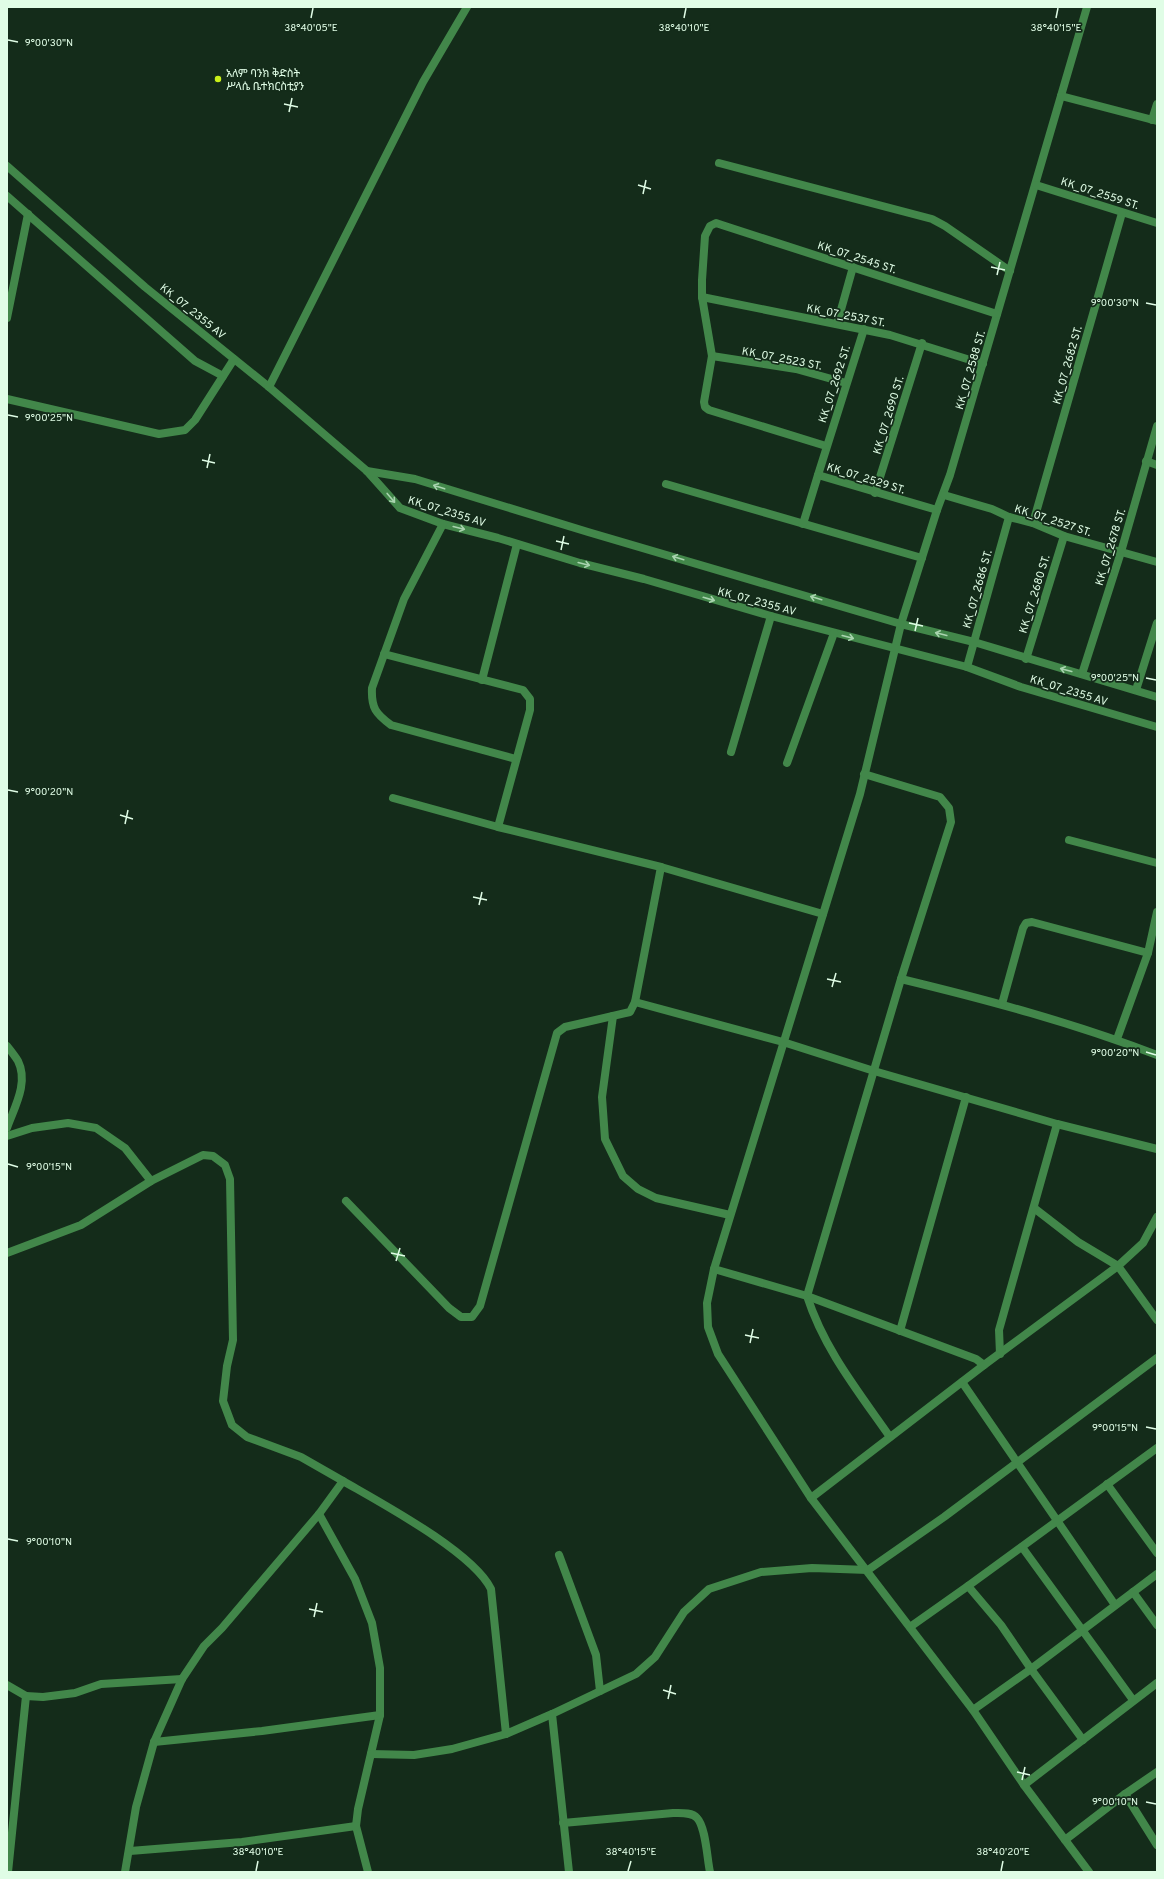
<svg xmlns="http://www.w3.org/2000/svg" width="1164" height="1879" font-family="Overpass,'Noto Sans Ethiopic',sans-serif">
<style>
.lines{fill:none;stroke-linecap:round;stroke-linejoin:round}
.street{stroke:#42874a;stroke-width:8}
.oneway{stroke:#a9d4af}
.ticks{fill:none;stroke:#e0fde6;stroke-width:1.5}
.poi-dot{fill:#c9f019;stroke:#142c1a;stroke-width:1.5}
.labels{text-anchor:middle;stroke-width:3.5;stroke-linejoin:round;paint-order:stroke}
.poi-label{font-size:11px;fill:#e0fde6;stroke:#142c1a;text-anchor:start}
.street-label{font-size:11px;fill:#e0fde6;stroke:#142c1a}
.ticks-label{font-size:10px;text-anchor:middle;fill:#e0fde6;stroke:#142c1a;stroke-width:3.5;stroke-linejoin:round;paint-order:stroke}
</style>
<rect width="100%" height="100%" fill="#142c1a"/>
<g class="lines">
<g class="street">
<path d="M1087,7l-137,468 -13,35 -36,114 -41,170 -146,475 -7,34 1,24 10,27 93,144 162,212 51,75 65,87"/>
<path d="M1061,96l96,25"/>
<path d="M1152,120l5,-16"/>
<path d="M719,163l213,56 13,7 65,45"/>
<path d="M7,166l138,121 124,100 98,84 33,37 43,16 55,14 82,25 64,16 127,37 196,51 54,20 136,40"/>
<path d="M1036,185l121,38"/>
<path d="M7,196l188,165 28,15"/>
<path d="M702,297l188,38 93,29"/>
<path d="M7,318l21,-104"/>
<path d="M837,324l16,-57"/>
<path d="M864,329l-46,146 119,35"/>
<path d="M712,356l84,13 50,14"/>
<path d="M269,387l154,-305 44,-75"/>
<path d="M7,399l152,35 26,-4 10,-10 39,-61"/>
<path d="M826,446l-117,-36 -4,-3 -1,-5 8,-46 -10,-59v-17l3,-44 5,-10 6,-3 9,3 272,88"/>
<path d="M1146,461l11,4"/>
<path d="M367,471l48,8 173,53 313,92 73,18 183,55"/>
<path d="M666,484l256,74"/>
<path d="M875,493l47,-150"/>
<path d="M944,495l48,14 17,8 24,6 31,13 93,26"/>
<path d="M1033,523l89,-310"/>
<path d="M443,524l-39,75 -32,89c-1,20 4,26 19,37l125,34"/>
<path d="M803,524l15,-49"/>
<path d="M384,654l139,36 7,9v11l-32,117"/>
<path d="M1026,659l38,-123"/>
<path d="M967,667l42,-150"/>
<path d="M1082,674l39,-122 36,-126"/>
<path d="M482,680l35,-136"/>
<path d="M1136,690l21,-67"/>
<path d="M731,752l40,-136"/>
<path d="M787,763l47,-130"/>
<path d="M864,774l76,23 9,11 2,14 -50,157 -94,317c17,53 51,95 83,141"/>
<path d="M393,798l105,29 163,40 162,47"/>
<path d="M1069,840l88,23"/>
<path d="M901,979c87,21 173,44 256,76"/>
<path d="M635,1002l148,40 91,29 183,53 100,25"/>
<path d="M1002,1004l21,-76 3,-5 6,-1 116,31"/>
<path d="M613,1016l-11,81 3,42 18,37 15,13 18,9 74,17"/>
<path d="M1117,1039l31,-86 9,-41"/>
<path d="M7,1046c4,5 8,10 11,15 11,22 -4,47 -11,67"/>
<path d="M7,1136l25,-8 36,-5 28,5 29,20 26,33"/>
<path d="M346,1201l103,107 12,9h11l8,-11 77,-273 8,-6 65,-15 5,-10 26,-135"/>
<path d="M1034,1208l44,34 40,24 25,-23 14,-26"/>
<path d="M7,1253l74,-28 70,-44 52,-26 10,1 12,9 5,14 3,161 -6,26 -4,35 9,24 15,12 54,20 42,24"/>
<path d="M714,1269l93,27 169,63 8,6"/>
<path d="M900,1331l66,-234"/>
<path d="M1000,1354l-1,-24 58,-206"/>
<path d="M962,1382l153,223"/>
<path d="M1107,1484l50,69"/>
<path d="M811,1498l173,-133 134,-99 39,54"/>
<path d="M319,1514l36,65 17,44 8,45v47l-22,94 -2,17 12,46"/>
<path d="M1022,1547l111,153"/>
<path d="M559,1555l37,100 4,36"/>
<path d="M968,1586l33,39 30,44 52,71"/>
<path d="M1133,1592l24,33"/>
<path d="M910,1627l58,-41 189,-138"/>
<path d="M7,1685l19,11 -18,176"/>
<path d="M26,1696l17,1 32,-4 26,-9 81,-5"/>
<path d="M973,1710l58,-41 126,-95"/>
<path d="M154,1742l108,-11 118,-16"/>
<path d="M371,1754l43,1 38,-6 54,-15"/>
<path d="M1024,1785l133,-102"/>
<path d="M1125,1794l32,51"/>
<path d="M563,1823l110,-10c8,0 19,-1 24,5 9,9 10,41 13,54"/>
<path d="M1065,1840l60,-46 32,-22"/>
<path d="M130,1851l112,-9 114,-16"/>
<path d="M125,1872l11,-65 18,-65 28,-63 22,-33 18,-18 97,-114 24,-33c38,22 130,71 148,108l15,145 46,-20"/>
<path d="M569,1872l-17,-158 84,-40 19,-17 29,-45 25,-23 52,-17 51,-4 56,2 76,-53 213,-159"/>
</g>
</g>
<defs><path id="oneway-shaft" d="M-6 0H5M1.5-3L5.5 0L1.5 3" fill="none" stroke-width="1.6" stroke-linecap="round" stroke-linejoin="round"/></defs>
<g class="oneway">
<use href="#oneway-shaft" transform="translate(439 487) rotate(-162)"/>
<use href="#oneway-shaft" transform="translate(391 498) rotate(50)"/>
<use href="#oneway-shaft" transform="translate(459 528) rotate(14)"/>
<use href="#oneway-shaft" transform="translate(678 558) rotate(-163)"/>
<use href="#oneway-shaft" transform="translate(584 564) rotate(14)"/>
<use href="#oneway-shaft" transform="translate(816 598) rotate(-163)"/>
<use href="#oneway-shaft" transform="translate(709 599) rotate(16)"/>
<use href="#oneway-shaft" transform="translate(941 634) rotate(-166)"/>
<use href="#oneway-shaft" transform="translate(848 637) rotate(15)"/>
<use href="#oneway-shaft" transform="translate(1066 670) rotate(-165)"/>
</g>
<path class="ticks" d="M311,18l2,-10M684,18l2,-10M1056,18l2,-10M8,40l10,2M284,104l14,3M289,112l3,-14M638,185l13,4M643,194l3,-14M991,267l14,3M997,275l3,-13M1146,303l10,2M8,415l10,2M202,460l13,3M207,468l3,-14M556,541l13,3M561,550l3,-14M909,623l14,3M915,631l3,-13M1146,678l10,2M8,790l10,2M120,815l13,4M125,824l3,-14M473,897l14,3M479,905l3,-13M827,979l14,3M832,987l4,-14M1146,1052l10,3M8,1164l10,3M391,1253l14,3M396,1261l4,-13M745,1335l14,3M750,1343l3,-14M1146,1427l10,2M8,1539l10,2M309,1609l14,3M314,1617l3,-14M663,1690l13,4M668,1699l3,-14M1017,1772l13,3M1022,1780l3,-13M1146,1802l10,2M256,1871l2,-10M628,1871l3,-10M1001,1871l2,-10"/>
<circle class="poi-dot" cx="218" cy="79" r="4"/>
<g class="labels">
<g class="poi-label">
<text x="226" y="77">አለም ባንክ ቅድስት<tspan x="226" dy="13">ሥላሴ ቤተክርስቲያን</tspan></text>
</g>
<g class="street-label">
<text transform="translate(1100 193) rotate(18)" y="4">KK_07_2559 ST.</text>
<text transform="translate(857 257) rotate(18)" y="4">KK_07_2545 ST.</text>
<text transform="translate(193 311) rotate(39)" y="4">KK_07_2355 AV</text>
<text transform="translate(846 315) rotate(11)" y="4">KK_07_2537 ST.</text>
<text transform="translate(782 358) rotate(11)" y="4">KK_07_2523 ST.</text>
<text transform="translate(1067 365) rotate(-74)" y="4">KK_07_2682 ST.</text>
<text transform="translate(970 370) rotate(-74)" y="4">KK_07_2588 ST.</text>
<text transform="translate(834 384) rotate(-72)" y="4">KK_07_2692 ST.</text>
<text transform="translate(888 415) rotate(-73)" y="4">KK_07_2690 ST.</text>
<text transform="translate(866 478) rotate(17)" y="4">KK_07_2529 ST.</text>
<text transform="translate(447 511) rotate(17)" y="4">KK_07_2355 AV</text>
<text transform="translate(1053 520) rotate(18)" y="4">KK_07_2527 ST.</text>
<text transform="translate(1110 547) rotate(-73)" y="4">KK_07_2678 ST.</text>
<text transform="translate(977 589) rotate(-74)" y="4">KK_07_2686 ST.</text>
<text transform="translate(1034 594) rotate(-73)" y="4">KK_07_2680 ST.</text>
<text transform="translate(757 601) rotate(15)" y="4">KK_07_2355 AV</text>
<text transform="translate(1069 690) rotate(17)" y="4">KK_07_2355 AV</text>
</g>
</g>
<g class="ticks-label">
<text x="684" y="31">38°40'10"E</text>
<text x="1056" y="31">38°40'15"E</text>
<text x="311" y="31">38°40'05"E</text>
<text x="49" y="46">9°00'30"N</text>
<text x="1115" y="306">9°00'30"N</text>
<text x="49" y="421">9°00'25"N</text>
<text x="1115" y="681">9°00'25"N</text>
<text x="49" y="795">9°00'20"N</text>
<text x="1115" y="1056">9°00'20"N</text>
<text x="49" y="1170">9°00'15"N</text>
<text x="1115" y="1431">9°00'15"N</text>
<text x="49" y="1545">9°00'10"N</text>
<text x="1115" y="1805">9°00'10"N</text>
<text x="258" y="1855">38°40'10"E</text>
<text x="631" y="1855">38°40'15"E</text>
<text x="1003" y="1855">38°40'20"E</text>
</g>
<rect width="1164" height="1879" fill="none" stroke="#e0fde6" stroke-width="16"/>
</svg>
